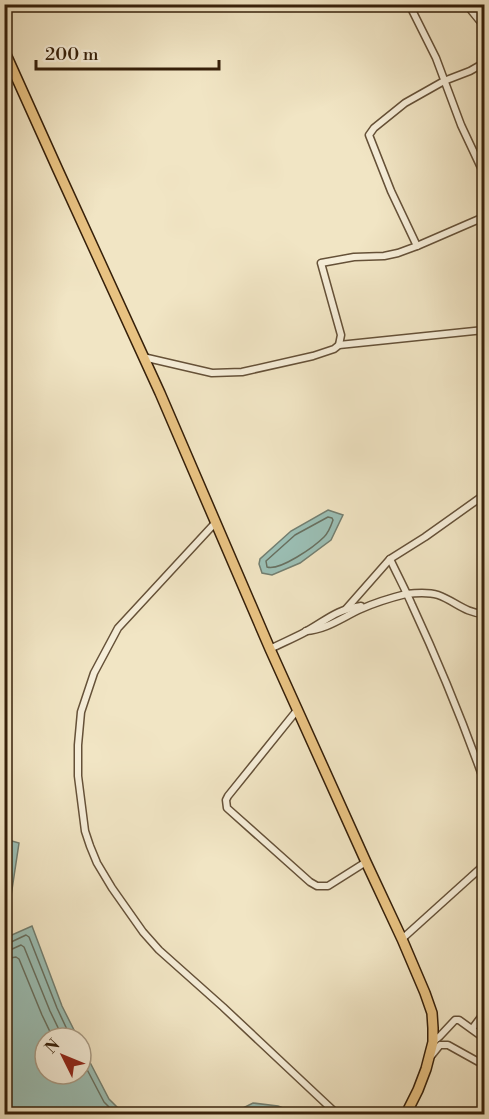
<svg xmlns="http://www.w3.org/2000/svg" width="489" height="1119" font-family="'Libre Bodoni',serif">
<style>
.water{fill:#9bbfb5;stroke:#737f71;stroke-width:1.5}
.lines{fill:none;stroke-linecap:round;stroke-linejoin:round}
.shore{stroke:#687060;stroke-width:1.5}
.minor-casing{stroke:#655138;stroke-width:9}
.primary-casing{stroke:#36200a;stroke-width:12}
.minor{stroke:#f6eed9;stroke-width:6}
.primary{stroke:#e8c282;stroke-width:9}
</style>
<rect width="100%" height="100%" fill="#f1e5c4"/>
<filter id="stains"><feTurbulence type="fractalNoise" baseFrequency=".00333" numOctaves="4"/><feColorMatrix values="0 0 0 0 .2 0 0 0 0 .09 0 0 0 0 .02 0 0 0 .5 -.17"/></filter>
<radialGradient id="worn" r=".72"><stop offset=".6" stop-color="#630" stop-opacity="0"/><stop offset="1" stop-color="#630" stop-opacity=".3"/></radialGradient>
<g class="water">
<path d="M328,510l15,5 -12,25 -31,23 -28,12 -10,-2 -3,-9 1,-5 31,-28z"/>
<path d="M5,839l14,4 -9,60 -5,-2z"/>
<path d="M32,926l30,80 16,32h-33v36h36v-29l28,54 15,15h-119v-176z"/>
<path d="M253,1103l25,3 21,8h-68z"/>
</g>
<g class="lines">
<g class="shore">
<path d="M328,517l4,1 1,2c-2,6 -5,13 -9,17 -10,10 -44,34 -57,30l-1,-6 29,-26z"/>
<path d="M4,943h5l17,-8 3,2 28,71 14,30"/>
<path d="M4,950h6l11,-5 3,2 26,64 13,27"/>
<path d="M4,959l12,-2 3,2 23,56 11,23"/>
<path d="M81,1058l23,44 12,12"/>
</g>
<defs>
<g id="minor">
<path d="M409,4l27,54 25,67 23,49"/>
<path d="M466,4l18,22"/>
<path d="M417,246l-26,-55 -22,-56 5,-7 31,-25 39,-22 26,-10 14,-8"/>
<path d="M339,345l2,-10 -20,-72 33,-6 30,-1 14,-3 19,-7 67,-29"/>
<path d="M143,357l69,16 30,-1 71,-16 21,-7 5,-4 145,-15"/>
<path d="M216,522l-98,106 -24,45 -13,39 -3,33v31l7,55 5,15 7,17 15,25 31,44 16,18 64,57 114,107"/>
<path d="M390,559c7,15 15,30 22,46 27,58 51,117 72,176"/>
<path d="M346,609l44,-50 35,-22 59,-42"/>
<path d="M306,631c20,-1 37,-14 55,-22 11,-5 33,-12 45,-15 8,-1 23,-2 32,1 17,6 27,18 46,19"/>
<path d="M270,649c12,-6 24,-11 35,-17 22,-12 30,-22 56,-26"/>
<path d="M298,709l-70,87 -2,4 1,8 83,74 7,4h11l38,-24"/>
<path d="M402,939l82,-74"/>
<path d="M472,1029l12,-16"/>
<path d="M433,1042l7,-6 15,-16h4l25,18"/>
<path d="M432,1055l8,-10h8l36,20"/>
</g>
<path id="primary" d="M4,50l54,120 102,223 110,256 96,213 36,77 23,54 7,20 1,15v14l-7,27 -8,21 -12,24"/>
</defs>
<use href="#minor" class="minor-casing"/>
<use href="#primary" class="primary-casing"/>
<use href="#minor" class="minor"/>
<use href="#primary" class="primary"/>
</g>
<rect width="489" height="1119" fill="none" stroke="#f1e5c4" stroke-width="24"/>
<rect x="6" y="6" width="477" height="1107" fill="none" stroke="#36200a" stroke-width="3"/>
<rect x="12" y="12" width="465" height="1095" fill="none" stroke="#36200a" stroke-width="1.5"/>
<g transform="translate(63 1056) rotate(313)"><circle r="28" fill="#f6eed9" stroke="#a99c86" stroke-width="1.5"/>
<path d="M0-4.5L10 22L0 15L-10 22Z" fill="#8f2418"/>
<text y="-9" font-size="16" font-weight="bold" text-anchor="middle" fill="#36200a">N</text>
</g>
<path d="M36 60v9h183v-9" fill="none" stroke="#36200a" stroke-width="3"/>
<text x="45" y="60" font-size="18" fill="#36200a" stroke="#f6eed9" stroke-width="4.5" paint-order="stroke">200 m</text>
<rect width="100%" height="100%" filter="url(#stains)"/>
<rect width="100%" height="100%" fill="url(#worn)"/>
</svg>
